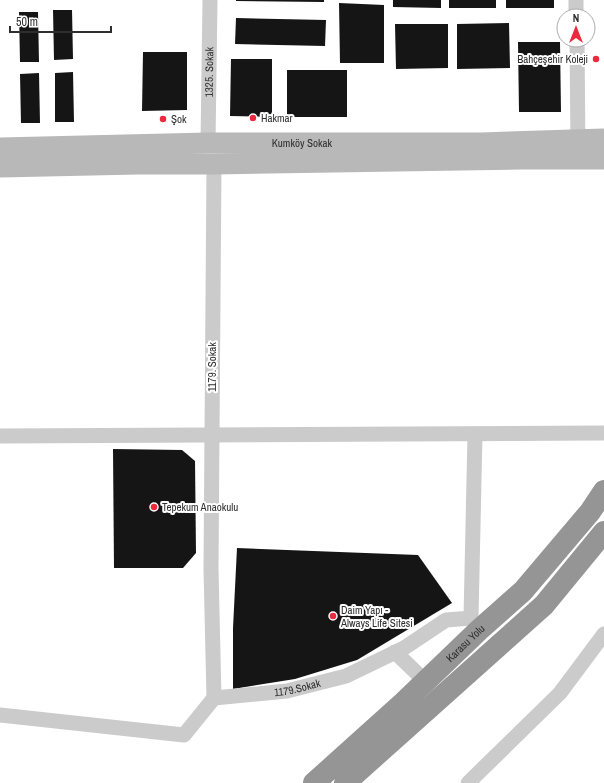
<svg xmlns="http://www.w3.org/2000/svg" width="604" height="783" font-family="'Archivo Narrow',sans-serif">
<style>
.building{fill:#151515}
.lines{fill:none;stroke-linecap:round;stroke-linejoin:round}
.street{stroke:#cbcbcb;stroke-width:15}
.secondary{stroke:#b8b8b8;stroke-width:21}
.highway{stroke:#959595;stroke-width:22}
.poi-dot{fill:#eb2a3e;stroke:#fff;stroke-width:1.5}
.labels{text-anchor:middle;stroke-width:4;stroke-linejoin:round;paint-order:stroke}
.poi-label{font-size:11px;fill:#2e2e2e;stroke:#fff;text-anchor:start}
.street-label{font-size:11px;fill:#2e2e2e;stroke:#fff}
</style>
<rect width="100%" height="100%" fill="#fff"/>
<g class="building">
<path d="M236,0h88v2l-88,-1z"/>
<path d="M393,0h48v8l-48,-1z"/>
<rect x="449" y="0" width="47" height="8"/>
<rect x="506" y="0" width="48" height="8"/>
<path d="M339,3l45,2v58h-44z"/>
<path d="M53,10h19l1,49 -19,1z"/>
<path d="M19,12h19l1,50h-19z"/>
<path d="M236,18l90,2 -1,26 -90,-2z"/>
<path d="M509,23l1,45 -53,1v-45z"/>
<path d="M395,24h53v44l-52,1z"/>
<path d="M518,42h42l1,70h-42z"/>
<path d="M143,52h44v58l-45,1z"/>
<path d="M231,59h41v58l-42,-1z"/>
<rect x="287" y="70" width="60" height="47"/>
<path d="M73,72l1,50h-19v-49z"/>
<path d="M39,73l1,50h-19l-1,-49z"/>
<path d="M113,449l69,1 13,11 1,92 -13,15h-69z"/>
<path d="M237,548l181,7 34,48 -95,57 -62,19 -62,10v-61z"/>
</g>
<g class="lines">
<g class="street">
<path d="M576,0v16"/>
<path d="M577,40l1,109"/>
<path id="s1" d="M208,143l2,-143"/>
<path id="s2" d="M214,164l-3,405 3,129 73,-7 59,-15 58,-28 42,-28 25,-2 4,-184"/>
<path d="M0,436l604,-3"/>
<path d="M395,652l31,30"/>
<path d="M0,715l184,20 30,-37"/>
<path d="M468,783l92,-90 44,-59"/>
</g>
<g class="secondary">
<path id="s3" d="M0,148l208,-5h273l123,-4"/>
<path d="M0,167l138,-3h76l307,-5h83"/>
</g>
<g class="highway">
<path id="s4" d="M314,783l89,-80 76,-73 44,-39 67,-79 14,-21"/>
<path d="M345,783l199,-178 60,-73"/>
</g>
</g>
<g class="poi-dot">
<circle cx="596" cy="59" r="4"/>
<circle cx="253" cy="118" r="4"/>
<circle cx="163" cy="119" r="4"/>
<circle cx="154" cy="507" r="4"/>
<circle cx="333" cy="616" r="4"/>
</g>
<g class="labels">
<g class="poi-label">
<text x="588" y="63" text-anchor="end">Bahçeşehir Koleji</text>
<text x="261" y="122">Hakmar</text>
<text x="171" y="123">Şok</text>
<text x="162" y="511">Tepekum Anaokulu</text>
<text x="341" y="614">Daim Yapı -<tspan x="341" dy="13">Always Life Sitesi</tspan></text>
</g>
<g class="street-label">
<text dy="4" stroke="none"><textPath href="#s1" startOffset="71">1325. Sokak</textPath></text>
<text dy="4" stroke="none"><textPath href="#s3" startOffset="302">Kumköy Sokak</textPath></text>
<text transform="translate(212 367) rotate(-90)" y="4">1179. Sokak</text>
<text dy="4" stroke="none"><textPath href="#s4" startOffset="206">Karasu Yolu</textPath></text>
<text dy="4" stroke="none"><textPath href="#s2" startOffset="618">1179.Sokak</textPath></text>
</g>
</g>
<g transform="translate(576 28)"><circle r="19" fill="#ffffff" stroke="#ababab"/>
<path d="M0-3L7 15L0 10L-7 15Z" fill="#eb2a3e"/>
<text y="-6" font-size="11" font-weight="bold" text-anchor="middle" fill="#2e2e2e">N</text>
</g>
<path d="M10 26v6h101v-6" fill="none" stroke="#2e2e2e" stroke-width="2"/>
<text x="16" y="26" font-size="12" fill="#2e2e2e" stroke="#ffffff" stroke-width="3" paint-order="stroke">50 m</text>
</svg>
